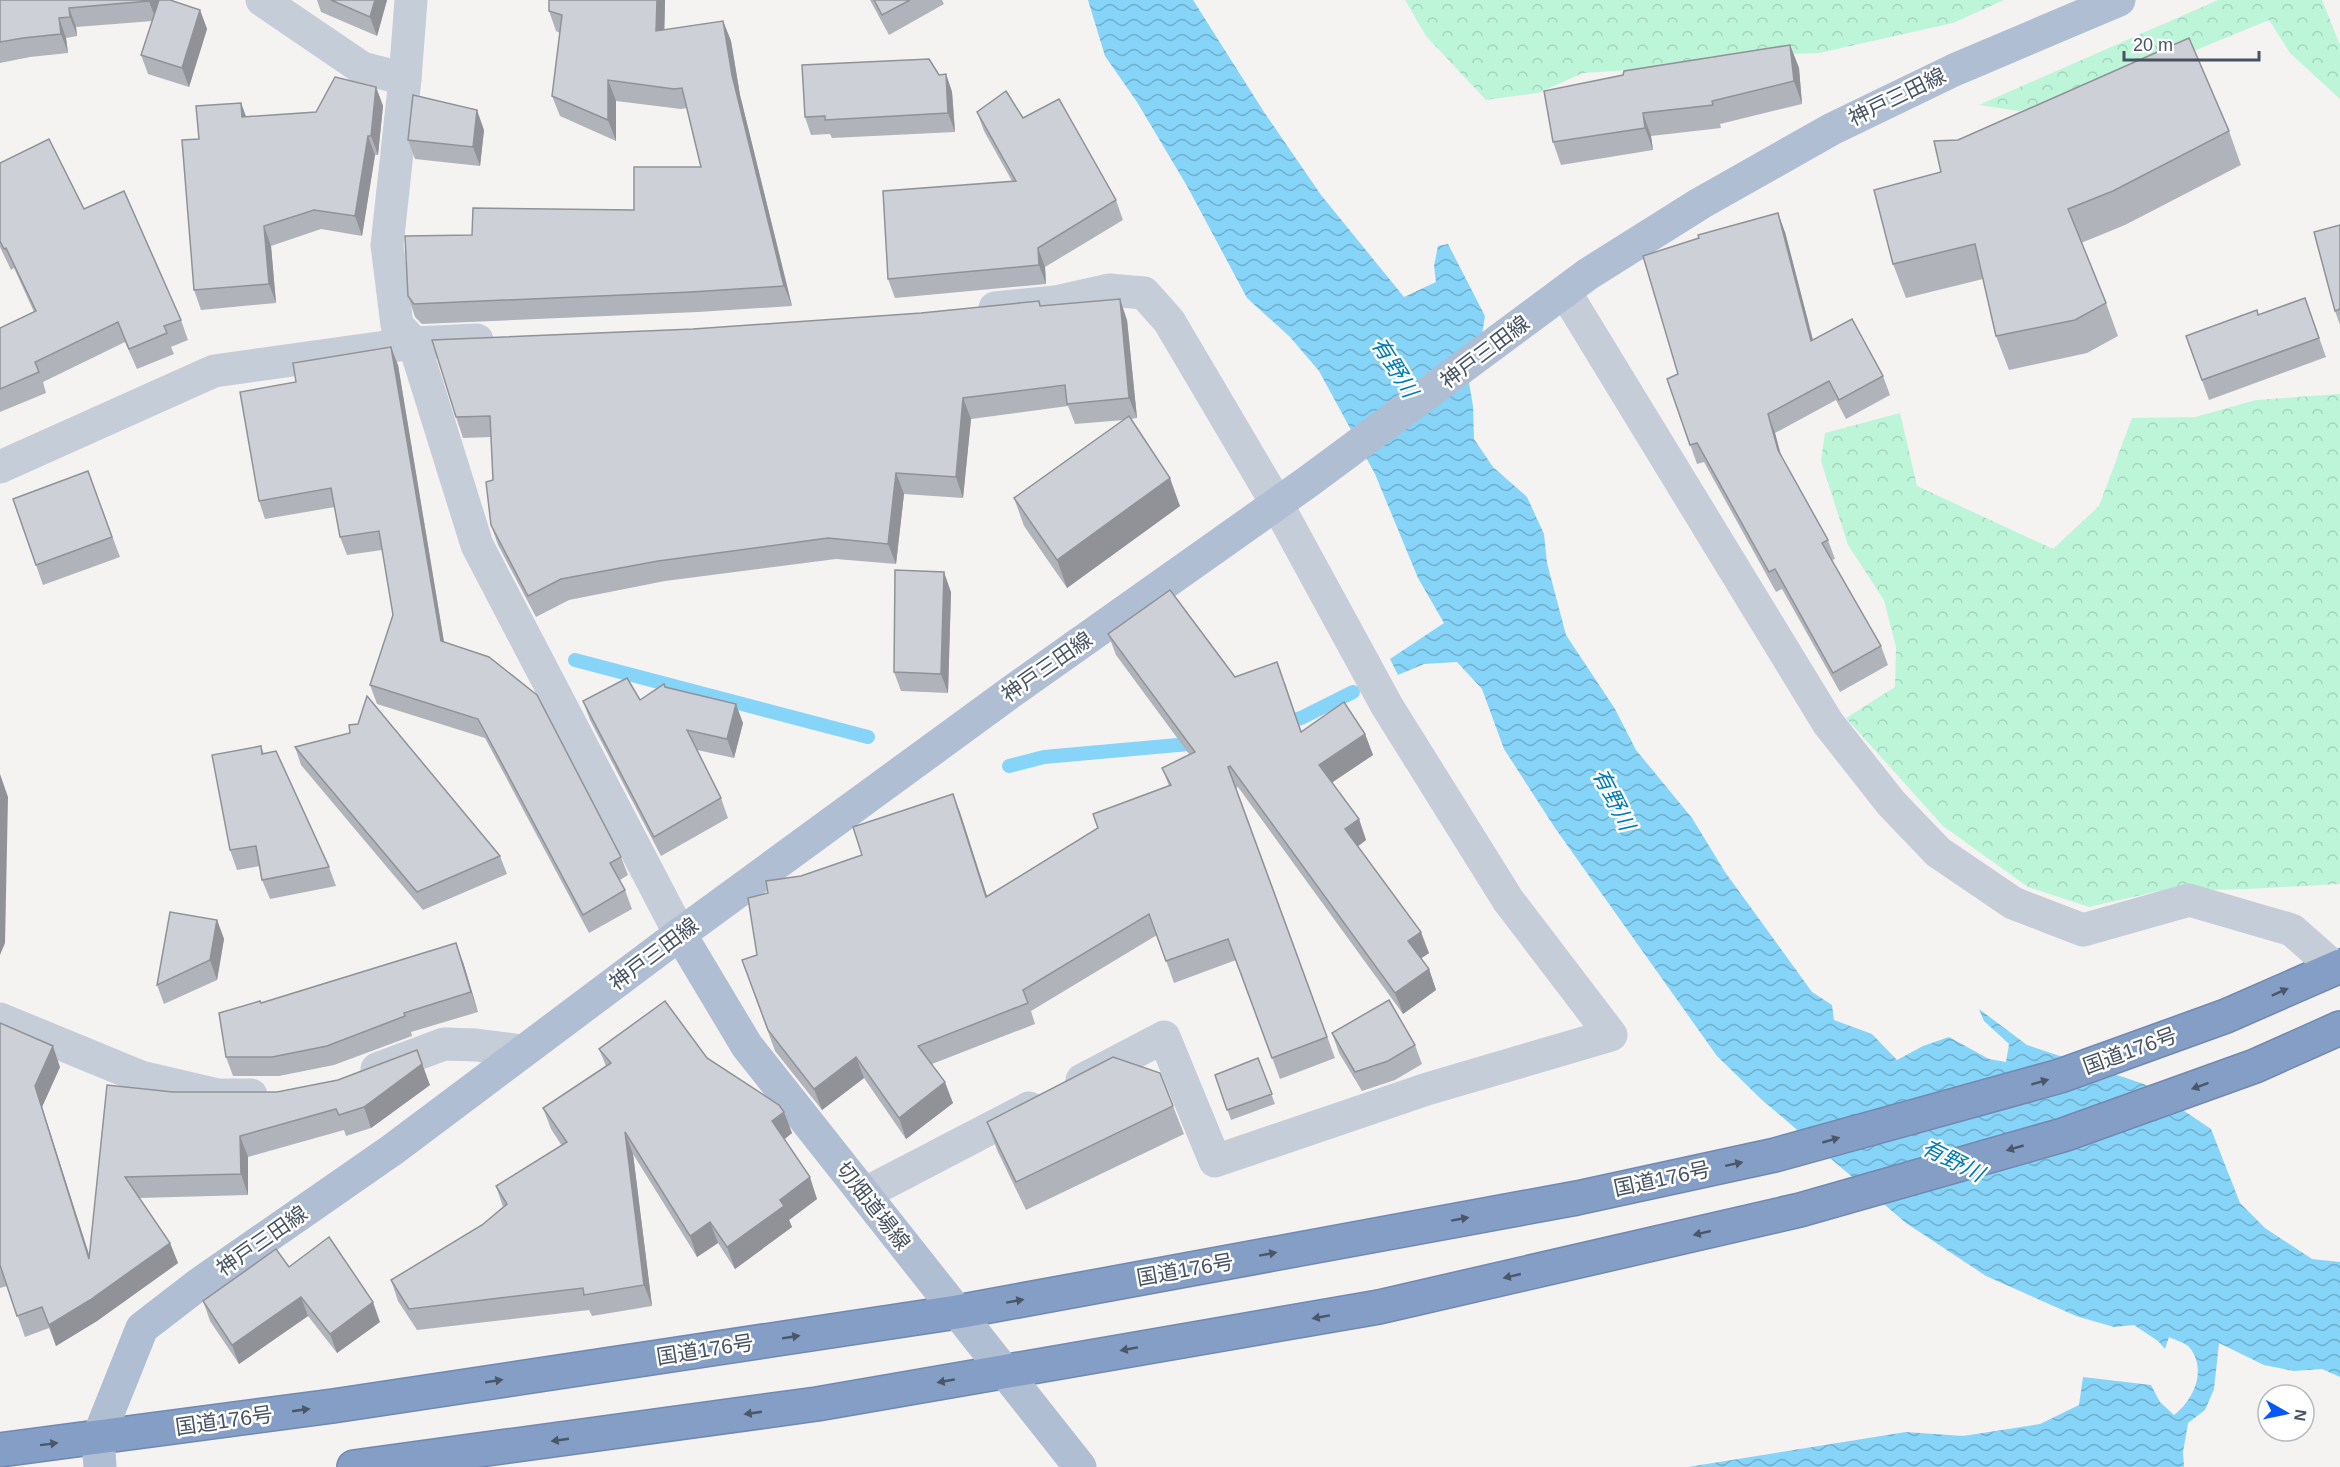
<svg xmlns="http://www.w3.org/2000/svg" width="2340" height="1467" font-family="Helvetica,'Noto Sans JP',sans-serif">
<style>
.forest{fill:url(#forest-crowns)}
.water{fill:url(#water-waves)}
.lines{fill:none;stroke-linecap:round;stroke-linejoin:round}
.stream{stroke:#86d4f7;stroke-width:14}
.highway-casing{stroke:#7089b2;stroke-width:36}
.minor{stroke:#c5cdd8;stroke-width:33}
.major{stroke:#afbed3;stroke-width:33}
.highway{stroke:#859ec6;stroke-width:33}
.wall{fill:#b1b3ba}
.shaded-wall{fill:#909297}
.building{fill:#ced0d8;stroke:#909297;stroke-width:1.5}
.oneway{fill:#4a5768}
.labels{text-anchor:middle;stroke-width:5;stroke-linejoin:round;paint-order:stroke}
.street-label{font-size:21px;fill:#475363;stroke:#fff}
.water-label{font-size:22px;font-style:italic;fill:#017db4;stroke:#fff}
</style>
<defs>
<pattern id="forest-crowns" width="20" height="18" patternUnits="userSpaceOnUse" patternTransform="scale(1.5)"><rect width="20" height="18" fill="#bdf5d9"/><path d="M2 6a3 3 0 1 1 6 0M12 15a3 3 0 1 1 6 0" fill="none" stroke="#a4d4bd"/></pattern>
<pattern id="water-waves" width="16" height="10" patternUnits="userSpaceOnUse" patternTransform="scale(1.5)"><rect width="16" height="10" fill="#86d4f7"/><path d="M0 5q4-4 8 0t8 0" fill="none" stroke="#6fafcc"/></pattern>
</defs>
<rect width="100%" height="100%" fill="#f5f2f2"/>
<g class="forest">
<path d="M1405,0h599l-51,23 -134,30 -107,3 -38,11 -91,6 -45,20 -52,7 -60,-64z"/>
<path d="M2218,0h104l18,45v54l-50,-46 -21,-33 -141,58 -109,33 -40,-6z"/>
<path d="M2340,394v490l-93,5 -88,2 -70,16 -61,-20 -85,-61 -97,-108 49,-31 1,-40 -12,-47 -36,-55 -27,-84 4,-28 75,-20 17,73 136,63 46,-43 33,-88 63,-1 61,-17z"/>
</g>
<path class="water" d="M1088,0h105l71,112 57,83 83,102 32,-15 -2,-16 4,-20 10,-2 37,72 -3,18 -17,24 8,48 1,33 19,28 34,30 17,37 3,29 19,72 49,74 21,41 56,68 33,54 87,120 20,13 2,15 38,14 25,26 26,-14 26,-9 40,22 17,3 3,-18 -25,-23 -5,-12 48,36 117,39 67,45 29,74 25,25 47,31 28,3v115l-18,-8 -28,2 -30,-6 -45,-22 -5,46 -9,21 -17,13 -5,29 1,15h-496l218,-35 57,4 77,-12 39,-19 4,-28 68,8 9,17 14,13c20,-15 33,-45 16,-67 -4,-5 -15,-8 -21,-11l-4,12 -7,-8 -24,-16 -20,2 -38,-11 -90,-40 -80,-53 -145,-124 -44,-43 -162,-228 -51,-79 -22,-60 -25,-27 -33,2 -26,11 -8,-16 54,-36 -26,-45 -43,-104 -56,-103 -29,-34 -43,-39 -60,-112 -50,-84 -32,-46z"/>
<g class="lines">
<g class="stream">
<path d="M575,660l293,77"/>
<path d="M1280,724l21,-6 52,-26"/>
<path d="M1009,766l35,-9 156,-14"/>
</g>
<defs>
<g id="highway">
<path d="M0,1450l333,-44 624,-94 620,-114 198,-43 285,-79 166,-60 114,-50"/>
<path d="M354,1467l463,-63 562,-97 421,-97 263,-75 192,-69 85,-38"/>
</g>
</defs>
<use href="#highway" class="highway-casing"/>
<g class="minor">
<path d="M262,0l100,68 43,11"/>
<path d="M411,0l-6,79 -18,166 10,80 17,18 63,202 203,389"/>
<path d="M1565,292l263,431 63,80 47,49 75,51 70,27 106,-30 103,30 43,38"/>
<path d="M995,308l60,-6 54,-12 35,3 25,28 108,183 110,202 121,194 103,135 -184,54 -212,72 -51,-124 -82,43"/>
<path d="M0,467l214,-96 200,-28 63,-3"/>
<path d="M0,1019l141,58 77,18h33"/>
<path d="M377,1069l67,-25 32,1 47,6"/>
<path d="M864,1194l165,-86"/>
</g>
<g class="major">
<path d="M680,934l67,112 333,421"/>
<path d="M100,1467l-2,-29 44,-110 57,-44 193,-134 288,-216 331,-242 298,-211 279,-207 113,-71 131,-74 122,-59 165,-70"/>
</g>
<use href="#highway" class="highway"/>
</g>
<g class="wall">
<path d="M0,0h170l30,10 7,19 -18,58 -41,-13 -7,-19 12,-34 -77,6 1,9 -11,2 2,15 -38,4 -30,6z"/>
<path d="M317,0h70l-10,36 -56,-24z"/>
<path d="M549,0h116l-1,30 59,-9 8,20 9,54 52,211 -94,6 -276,12 -7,-7 -7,-21 64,-61 162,-25 67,-43 -14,-59 -6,1 -65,-8v40l-56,-25 -8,-20 8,-63 -4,-2 -7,-20z"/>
<path d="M870,0h72l2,4 -55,31z"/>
<path d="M1790,45l9,23 3,36 -82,20 1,4 -70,8 2,14 -92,15 -8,-23z"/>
<path d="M946,74l6,18 3,40 -123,6 -2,-4 -19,1 -6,-18 134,-42z"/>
<path d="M376,87l7,19 -5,49h-3l-13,81 -41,-7 -50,17 5,57 -75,7 -7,-20 5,-151 42,-36 5,14 70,-5z"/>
<path d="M977,112l46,6 93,82 7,20 -78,47 1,17 -151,14 -7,-19 124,-98 -28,-50z"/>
<path d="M484,130l-4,36 -65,-7 -7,-19z"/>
<path d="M2229,131l12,34 -116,60 -44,18 25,60 12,33 -31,17 -78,17 -13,-34 -13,-57 -77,19 -13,-34z"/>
<path d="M0,163l84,46 97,111 7,20 -17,7 3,7 -37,15 -12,-27 -82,40 3,11 -46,19v-84l34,-16 -20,-44 -3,2 -11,-23z"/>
<path d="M2340,225v100l-5,-14z"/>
<path d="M1785,232l28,108 70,36 7,19 -44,24 -10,-19 -61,33 6,23 47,84 7,19 -3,1 49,86 7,19 -48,27 -58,-103 -6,3 -72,-130 -7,2 -30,-85 11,-5z"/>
<path d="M2305,298l21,59 -117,43 -23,-64 72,-21z"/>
<path d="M1041,306l86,14 10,98 -6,1 49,87 -113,82 -43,-62 -10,-28 110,-78 -49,4 -7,-18 -97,13 -8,79 -59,-4 -8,70 -60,-5 -171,22 -96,19 -33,17 -38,-72 -7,-20 2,-45 -2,-43 -28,1 -7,-21 237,-88z"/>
<path d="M398,365l46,277 177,215 7,18 -8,5 5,10 7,19 -43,24 -104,-195 -108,-34 -7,-19 23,-70 -11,-65 -35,5 -7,-18 -5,-30 -70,12 -6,-18z"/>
<path d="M88,471l32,86 -77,28 -30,-86z"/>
<path d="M951,592l-3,101 -47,-2 -7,-19z"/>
<path d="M1108,634l127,43 50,6 16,48 64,3 8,21 -41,27 27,37 7,21 -8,6 71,107 -8,5 8,11 7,21 -33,24 -165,-227 -2,1 99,270 -55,21 -44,-119 -62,23 -17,-48 -126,76 4,13 -103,40 21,39 -47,36 -42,-61 -42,32 -47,-59 -33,-91 15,-5 11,-62 33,-17 61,-21 91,-61 34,102 182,-110 -7,-18 27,-14 -73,-99z"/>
<path d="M665,687l78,36 -9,35 -37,-8 24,48 7,20 -67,38 -71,-136 -7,-19 57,-1z"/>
<path d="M358,724l142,132 7,18 -84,36 -122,-145 -6,-18 55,-14z"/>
<path d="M261,746l3,8 65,113 7,19 -66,13 -8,-19 -2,-14 -23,4 -7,-20z"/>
<path d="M217,920l7,19 -7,41 -53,24 -7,-19z"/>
<path d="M463,962l15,50 -67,20 1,4 -78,29 -55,11h-46l-7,-19 35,-54z"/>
<path d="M0,1023l60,44 -18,40 48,150 17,-172 66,7h104l153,-7 -59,43 -25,8 -2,-6 -96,27v38l-109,3 31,45 8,20 -81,58 -41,25 -7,-18 -24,9 -18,-51 -7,2z"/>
<path d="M1332,1033l83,12 7,19 -27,16 -33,11 -23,-38z"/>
<path d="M599,1049l108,9 85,75 -8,6 33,60 -28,21 3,7 -57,42 -17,-26 -21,14 -64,-103 19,152 -60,10 -3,-6 -172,20 -19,-29 -7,-21 91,-55 21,-18 -7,-21 66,-40 -11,-17 -8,-21 63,-42z"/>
<path d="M1258,1058l17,46 -44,16 -16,-45z"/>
<path d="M1173,1106l11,28 -158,76 -29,-60 -10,-28z"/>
<path d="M289,1267l91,55 -43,31 -29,-37 -69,48 -29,-43 -7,-20z"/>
</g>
<g class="shaded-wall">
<path d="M149,0h14l-7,20 -7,-19z"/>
<path d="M375,0h12l-10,36 -7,-19z"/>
<path d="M657,0h8l-1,51 -8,-20z"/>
<path d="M69,8l7,19 1,9 -7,-19z"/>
<path d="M200,10l7,19 -18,58 -7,-19z"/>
<path d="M59,18l7,20 2,15 -7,-19z"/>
<path d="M723,21l8,20 9,54 52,211 -8,-20 -52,-211z"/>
<path d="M1790,45l9,23 3,36 -8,-23z"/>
<path d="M946,74l6,18 3,40 -7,-19z"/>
<path d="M608,80l8,21v40l-8,-21z"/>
<path d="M376,87l7,19 -5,49 -7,-19z"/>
<path d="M241,103l7,19 -6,-5z"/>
<path d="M477,110l7,20 -4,36 -7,-19z"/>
<path d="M1643,113l8,23 2,14 -8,-22z"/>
<path d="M368,136l7,19 -13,81 -7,-20z"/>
<path d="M1778,213l7,19 33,128 -7,-19z"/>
<path d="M264,226l7,20 5,57 -7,-19z"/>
<path d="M1038,248l7,19 1,17 -7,-19z"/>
<path d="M1120,299l7,21 10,98 -8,-20z"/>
<path d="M391,347l7,18 49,295 -6,-19z"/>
<path d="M963,398l8,21 -8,79 -7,-21z"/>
<path d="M1768,414l7,19 10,37 -7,-20z"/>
<path d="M896,473l8,21 -8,70 -8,-20z"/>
<path d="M1170,478l10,28 -113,82 -10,-28z"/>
<path d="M944,572l7,20 -3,101 -7,-19z"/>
<path d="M736,704l7,19 -9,35 -7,-19z"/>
<path d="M1365,734l8,21 -46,31 -8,-21z"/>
<path d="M0,774l8,23 -3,146 -5,12z"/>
<path d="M953,794l8,21 33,103 -8,-21z"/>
<path d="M1359,819l7,21 -13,10 -8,-21z"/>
<path d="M217,920l7,19 -7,41 -7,-20z"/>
<path d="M1421,932l8,21 -13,9 -8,-21z"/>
<path d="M456,943l7,19 15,50 -7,-20z"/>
<path d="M1429,969l7,21 -33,24 -8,-21z"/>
<path d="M53,1046l7,21 -18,40 55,173 -8,-21 -54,-173z"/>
<path d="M417,1050l13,35 -59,43 -7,-21z"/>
<path d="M856,1057l8,21 -42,32 -8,-21z"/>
<path d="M945,1082l8,21 -47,36 -7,-21z"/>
<path d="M784,1112l8,21 -12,10 -8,-22z"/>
<path d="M625,1132l8,22 19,152 -8,-21z"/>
<path d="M240,1136l8,21v38l-7,-21z"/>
<path d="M810,1177l7,22 -28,21 3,7 -57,42 -8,-22 53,-47z"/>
<path d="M710,1222l8,21 -21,14 -7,-21z"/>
<path d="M170,1243l8,20 -81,58 -41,25 -7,-21z"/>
<path d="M301,1297l7,19 -69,48 -7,-19z"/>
<path d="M373,1302l7,20 -43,31 -7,-19z"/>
</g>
<g class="building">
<path d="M0,0h149v1l-80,7 1,9 -11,1 2,16 -38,4 -23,4z"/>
<path d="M159,0h11l30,10 -18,58 -41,-13z"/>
<path d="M331,0h44l-5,17z"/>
<path d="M549,0h108l-1,31 67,-10 9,54 52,211 -93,6 -277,12 -6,-8 -3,-60 67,-1 1,-27 161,2v-43h67l-19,-79 -8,1 -66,-9v40l-56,-24 10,-81 -13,-4z"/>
<path d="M874,0h36l-28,15z"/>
<path d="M2189,38l40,93 -116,60 -45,18 38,94 -31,17 -79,16 -21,-92 -82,20 -19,-74 67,-18 -7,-31 24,-1z"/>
<path d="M1790,45l4,36 -82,20 1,4 -70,8 2,15 -92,14 -9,-51 79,-16 1,-4z"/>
<path d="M929,59l10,16 7,-1 2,39 -123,7v-4l-20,1 -3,-52z"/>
<path d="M335,77l41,10 -5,49h-3l-13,80 -41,-6 -50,16 5,58 -75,6 -12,-150 17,-1 -3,-33 45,-3 1,14 74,-5z"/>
<path d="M1006,91l17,27 36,-19 57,101 -78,48 1,17 -151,14 -5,-88 133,-10 -39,-69z"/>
<path d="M413,95l64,15 -4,37 -65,-7z"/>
<path d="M49,139l35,70 40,-18 57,129 -17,6 3,7 -38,16 -11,-27 -83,40 4,10 -39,17v-61l36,-17 -30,-63 -2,1 -4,-8v-78z"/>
<path d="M1778,213l33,128 41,-22 31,57 -44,24 -10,-19 -61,33 10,36 50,90 -6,3 59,103 -48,27 -58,-104 -6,3 -72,-129 -7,2 -23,-66 11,-5 -35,-118 56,-18 -1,-3z"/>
<path d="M2340,225v84l-5,2 -21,-79z"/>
<path d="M2305,298l14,40 -117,42 -16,-44 71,-26 1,5z"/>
<path d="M1120,299l9,99 -62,6 -2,-19 -102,13 -7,79 -60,-4 -8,71 -60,-6 -170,23 -97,18 -33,17 -37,-71 -5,-43 7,-2 -3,-64 -34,1 -24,-77 261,-11 228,-16 118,-12 1,5z"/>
<path d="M391,347l50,294 48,16 48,38 84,162 -11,6 15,27 -42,25 -105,-196 -108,-34 23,-70 -14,-84 -39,6 -9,-49 -72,13 -19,-109 56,-10 -3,-19z"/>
<path d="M1129,416l41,62 -113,82 -43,-62z"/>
<path d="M88,471l24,66 -76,28 -23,-66z"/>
<path d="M895,570l49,2 -3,102 -47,-2z"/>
<path d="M1170,590l65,87 42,-15 24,70 43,-30 21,32 -46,31 40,54 -14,10 76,103 -13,9 21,28 -34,24 -165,-227 -2,1 99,270 -55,21 -44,-119 -62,22 -17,-47 -126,76 5,13 -110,43 27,36 -46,36 -43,-61 -42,32 -46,-59 -26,-70 15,-5 -9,-57 20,-5 -2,-12 35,-5 61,-21 -9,-28 100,-33 33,103 112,-69 -5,-14 78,-29 -9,-17 33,-16 -87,-118z"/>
<path d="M627,678l13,22 24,-16 1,3 71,17 -9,35 -40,-9 34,68 -67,39 -71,-136z"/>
<path d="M367,696l133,160 -83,36 -122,-145 55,-14 -1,-8 9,-1z"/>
<path d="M261,746l1,8 14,-3 53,116 -67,13 -6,-34 -26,4 -18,-95z"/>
<path d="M170,912l47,8 -7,40 -53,25z"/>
<path d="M456,943l15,49 -67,21 1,3 -78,30 -55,11h-46l-7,-44 41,-12 1,2z"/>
<path d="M1389,1000l26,45 -27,16 -33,11 -23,-39z"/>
<path d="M665,1001l42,57 72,47 5,7 -12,9 38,56 -30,23 4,6 -57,41 -17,-25 -20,14 -65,-104 19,153 -60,10 -1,-7 -174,21 -18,-29 91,-55 25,-21 -11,-18 71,-44 -24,-34 68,-45 -12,-14z"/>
<path d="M0,1023l53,23 -18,40 54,173 18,-174 66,7h104l61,-12 79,-30 5,14 -58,43 -25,8 -3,-6 -96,27 1,38 -116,3 45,66 -80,57 -41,25 -7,-18 -25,9 -17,-51z"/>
<path d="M1113,1057l47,16 13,33 -157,76 -29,-60z"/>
<path d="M1258,1058l14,36 -45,16 -12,-35z"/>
<path d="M329,1237l44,65 -43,32 -29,-37 -69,48 -29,-44 73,-52 13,18z"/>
</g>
<defs><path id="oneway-solid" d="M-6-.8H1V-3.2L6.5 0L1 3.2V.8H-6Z" transform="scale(1.5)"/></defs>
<g class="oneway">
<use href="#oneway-solid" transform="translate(2280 992) rotate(-24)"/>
<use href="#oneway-solid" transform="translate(2040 1082) rotate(-16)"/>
<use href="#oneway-solid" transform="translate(2200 1086) rotate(160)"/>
<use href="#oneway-solid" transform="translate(1831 1140) rotate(-16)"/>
<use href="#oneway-solid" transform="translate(2015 1148) rotate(164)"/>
<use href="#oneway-solid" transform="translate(1734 1164) rotate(-12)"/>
<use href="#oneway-solid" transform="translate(1460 1219) rotate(-10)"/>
<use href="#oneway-solid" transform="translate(1702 1233) rotate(167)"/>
<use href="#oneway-solid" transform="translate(1268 1254) rotate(-10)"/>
<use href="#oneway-solid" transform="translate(1512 1276) rotate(167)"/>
<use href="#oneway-solid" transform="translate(1015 1301) rotate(-10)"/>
<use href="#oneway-solid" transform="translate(1321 1317) rotate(170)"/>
<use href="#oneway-solid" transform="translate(791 1337) rotate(-9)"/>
<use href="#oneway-solid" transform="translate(1129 1349) rotate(170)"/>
<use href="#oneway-solid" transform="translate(494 1381) rotate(-9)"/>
<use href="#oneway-solid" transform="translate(946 1381) rotate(170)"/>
<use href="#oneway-solid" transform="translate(301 1410) rotate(-8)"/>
<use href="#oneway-solid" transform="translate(753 1413) rotate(172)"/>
<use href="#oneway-solid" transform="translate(560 1440) rotate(172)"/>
<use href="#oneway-solid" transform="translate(49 1444) rotate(-7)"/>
</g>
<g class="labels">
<g class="street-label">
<text transform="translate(1897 97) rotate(-26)" y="7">神戸三田線</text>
<text transform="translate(1485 352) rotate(-37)" y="7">神戸三田線</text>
<text transform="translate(1047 667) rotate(-35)" y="7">神戸三田線</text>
<text transform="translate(654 954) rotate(-37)" y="7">神戸三田線</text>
<text transform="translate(2130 1051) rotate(-20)" y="7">国道176号</text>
<text transform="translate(1662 1179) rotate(-12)" y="7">国道176号</text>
<text transform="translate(873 1206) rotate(52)" y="7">切畑道場線</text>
<text transform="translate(262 1241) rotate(-35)" y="7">神戸三田線</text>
<text transform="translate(1185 1270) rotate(-10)" y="7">国道176号</text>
<text transform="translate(705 1350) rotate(-9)" y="7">国道176号</text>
<text transform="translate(224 1421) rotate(-8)" y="7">国道176号</text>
</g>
<g class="water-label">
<text transform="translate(1395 367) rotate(58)" y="8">有野川</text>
<text transform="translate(1614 799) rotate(63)" y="8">有野川</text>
<text transform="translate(1953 1160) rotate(27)" y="8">有野川</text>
</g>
</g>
<g transform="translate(2286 1413) rotate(99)"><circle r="28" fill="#ffffff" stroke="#b5bac1" stroke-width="1.5"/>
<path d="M0-4.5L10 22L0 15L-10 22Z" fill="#0558fc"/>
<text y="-9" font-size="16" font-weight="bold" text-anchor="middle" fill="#475363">N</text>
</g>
<path d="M2124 51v9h135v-9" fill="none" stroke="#475363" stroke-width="3"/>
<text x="2133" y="51" font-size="18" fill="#475363" stroke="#ffffff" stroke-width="4.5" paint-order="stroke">20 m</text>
</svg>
